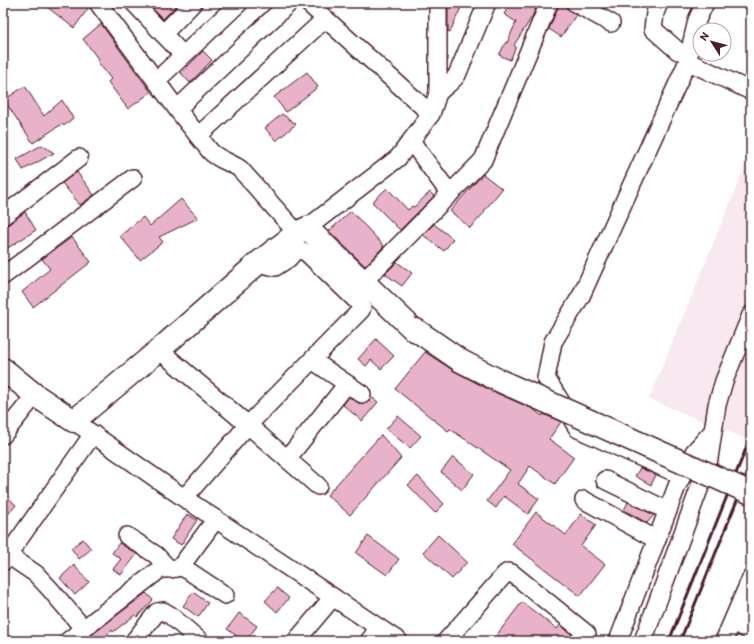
<svg xmlns="http://www.w3.org/2000/svg" width="754" height="644" font-family="Itim,sans-serif">
<style>
.built{fill:#f8e8ef}
.building{fill:#e8b2cb;stroke:#4a1f2b}
.lines{fill:none;stroke-linecap:round;stroke-linejoin:round}
.minor-casing{stroke:#4a1f2b;stroke-width:20}
.major-casing{stroke:#4a1f2b;stroke-width:25}
.minor{stroke:#fff;stroke-width:17}
.major{stroke:#fff;stroke-width:22}
.rail{stroke:#4a1f2b;stroke-width:3}
.major-bridge-casing{stroke:#4a1f2b;stroke-width:25;stroke-linecap:butt}
.major-bridge{stroke:#fff;stroke-width:22}
</style>
<rect width="100%" height="100%" fill="#fff"/>
<filter id="ink" filterUnits="userSpaceOnUse"><feTurbulence type="fractalNoise" baseFrequency=".025" numOctaves="2"/><feDisplacementMap in="SourceGraphic" scale="8" xChannelSelector="R" yChannelSelector="G"/><feConvolveMatrix kernelMatrix="1 2 1 2 8 2 1 2 1" color-interpolation-filters="sRGB"/></filter>
<g filter="url(#ink)">
<path class="built" d="M751,152v289l-102,-42z"/>
<g class="building">
<path d="M42,3h46l1,4 -15,21z"/>
<path d="M158,3h19l1,1 -15,15 -10,-10z"/>
<path d="M451,3h12l-13,29 -2,-1v-22z"/>
<path d="M511,3h27l-6,14 -18,28 2,2 -6,13 -11,-5 7,-13 1,1 9,-21 -12,-8z"/>
<path d="M559,3h6l2,5 9,7 -15,22 -12,-8 9,-22z"/>
<path d="M101,24l27,37 23,31 -23,17 -20,-27 3,-3 -14,-18 2,-1 -16,-21z"/>
<path d="M203,51l9,9 -22,23 -9,-10z"/>
<path d="M307,72l11,15 -32,25 -12,-15z"/>
<path d="M25,86l19,30 18,-16 11,18 -9,8 -2,-2 -29,19 -29,-43z"/>
<path d="M282,114l14,10 -20,17 -11,-13z"/>
<path d="M42,145l12,8 -31,17 -6,-11z"/>
<path d="M77,172l17,23 -14,10 -18,-22z"/>
<path d="M483,174l19,15 -18,22 1,1 -15,16 -20,-17z"/>
<path d="M387,188l21,22 4,-4 2,1 16,-15 4,4 -34,34 -28,-28z"/>
<path d="M181,199l17,19 -39,19 4,5 -23,18 -20,-24 23,-19 7,9z"/>
<path d="M351,211l33,35 -19,20 -36,-35z"/>
<path d="M25,212l11,18 -33,21v-25l6,-2z"/>
<path d="M434,224l19,15 -9,12 -21,-16z"/>
<path d="M72,237l19,25 -58,45 -11,-15 28,-23 -8,-10z"/>
<path d="M397,262l15,11 -10,13 -17,-12z"/>
<path d="M376,339l18,17 -13,13 -10,-9 -5,6 -8,-7z"/>
<path d="M425,352l29,19 34,18 5,4 1,-1 39,17 9,7 1,-2 18,8 -12,17 25,18 -19,27 -25,-18 -12,18 21,15 -11,15 -24,-18 -8,12 -9,-7 23,-31 -60,-41 -2,2 -53,-42z"/>
<path d="M349,397l11,7 7,-1 3,-3 1,-3 7,5 -16,19 -19,-16z"/>
<path d="M398,416l23,20 -11,12 -24,-19z"/>
<path d="M381,435l20,23 -51,57 -23,-20z"/>
<path d="M453,457l21,17 -12,16 -21,-18z"/>
<path d="M640,468l16,7 -5,10 -16,-9z"/>
<path d="M418,476l26,28 -9,9 -27,-28z"/>
<path d="M3,493l13,12 -13,15z"/>
<path d="M628,502l26,13 -7,8 -23,-13z"/>
<path d="M536,512l30,23 15,-21 15,11 -15,21 24,18 -25,32 -68,-52z"/>
<path d="M187,514l10,6 -16,25 -10,-6z"/>
<path d="M438,535l29,27 -15,17 -29,-27z"/>
<path d="M368,536l31,23 -12,16 -31,-22z"/>
<path d="M83,539l8,10 -12,10 -8,-11z"/>
<path d="M119,543l18,11 -16,21 -8,-6 8,-10 -9,-6z"/>
<path d="M74,565l15,17 -14,13 -15,-17z"/>
<path d="M277,588l12,10 -12,14 -12,-11z"/>
<path d="M193,592l15,11 -10,14 -15,-11z"/>
<path d="M146,593l7,7 -16,17 -2,-2 -22,17 -1,-2 -12,11h-8l-3,-4z"/>
<path d="M522,602l35,27 3,-4 15,12 -3,4h-70l-6,-5z"/>
<path d="M239,613l18,13 -11,15h-2l-17,-12z"/>
</g>
<g class="lines">
<defs>
<g id="minor">
<path d="M98,3l79,106 33,42c8,9 21,11 30,18l57,64"/>
<path d="M134,3l49,52"/>
<path d="M308,3l123,111"/>
<path d="M575,3l36,20"/>
<path d="M659,3l-4,10 -2,16 25,22"/>
<path d="M163,34l30,-31"/>
<path d="M687,63l10,-43 8,-17"/>
<path d="M156,81l83,-78"/>
<path d="M438,93c6,-6 14,-11 19,-18l30,-72"/>
<path d="M177,109l112,-106"/>
<path d="M198,136l127,-117"/>
<path d="M411,141l39,53"/>
<path d="M3,216l76,-58"/>
<path d="M307,228l91,-70 33,-44 7,-21v-90"/>
<path d="M258,263l17,4 14,-9 7,-8h5l6,3 54,52 1,2 -1,3 -113,115 70,61"/>
<path d="M3,276l130,-98"/>
<path d="M363,282l120,-122 66,-157"/>
<path d="M159,350l89,75 -64,73"/>
<path d="M312,360l50,34"/>
<path d="M74,421l110,77 215,143"/>
<path d="M3,435l32,-40"/>
<path d="M287,459l60,-75"/>
<path d="M682,476l-104,-47 -32,-51 7,-36 28,-46 106,-233 6,1 58,27"/>
<path d="M605,480l63,31"/>
<path d="M584,500l73,40"/>
<path d="M127,536l29,19 13,14"/>
<path d="M8,555l28,19 14,15 34,40"/>
<path d="M3,562l90,-128"/>
<path d="M181,566l44,29"/>
<path d="M733,621l18,11"/>
<path d="M68,641l91,-71c7,-3 15,1 22,-4l35,-47"/>
<path d="M134,641l23,-29 6,-1 7,4 30,26"/>
<path d="M296,641l37,-44"/>
<path d="M369,641l10,-13"/>
<path d="M446,641l59,-67 3,-2 4,1 75,61"/>
<path d="M618,641l59,-155 17,-34 19,-21"/>
<path d="M643,641l65,-176 9,-60 7,-24 27,-66"/>
<path d="M724,641l27,-63"/>
</g>
<path id="major" d="M3,369l32,26 39,26 85,-71 99,-87 39,-30 10,-5 107,102"/>
</defs>
<use href="#minor" class="minor-casing"/>
<use href="#major" class="major-casing"/>
<use href="#minor" class="minor"/>
<use href="#major" class="major"/>
<g class="rail">
<path d="M669,641l82,-205"/>
<path d="M680,641l71,-175"/>
</g>
<defs>
<path id="major-bridge" d="M414,330h2l45,31 37,19 253,113"/>
</defs>
<use href="#major-bridge" class="major-bridge-casing"/>
<use href="#major-bridge" class="major-bridge"/>
</g>
</g>
<rect width="754" height="644" fill="none" stroke="#fff" stroke-width="16"/>
<rect x="8" y="8" width="738" height="628" fill="none" stroke="#4a1f2b" stroke-width="1.5" filter="url(#ink)"/>
<g transform="translate(712 42) rotate(306)"><circle r="19" fill="#ffffff" stroke="#b7a5aa"/>
<path d="M0-3L7 15L0 10L-7 15Z" fill="#4a1f2b"/>
<text y="-6" font-size="11" font-weight="bold" text-anchor="middle" fill="#4a1f2b">N</text>
</g>
</svg>
